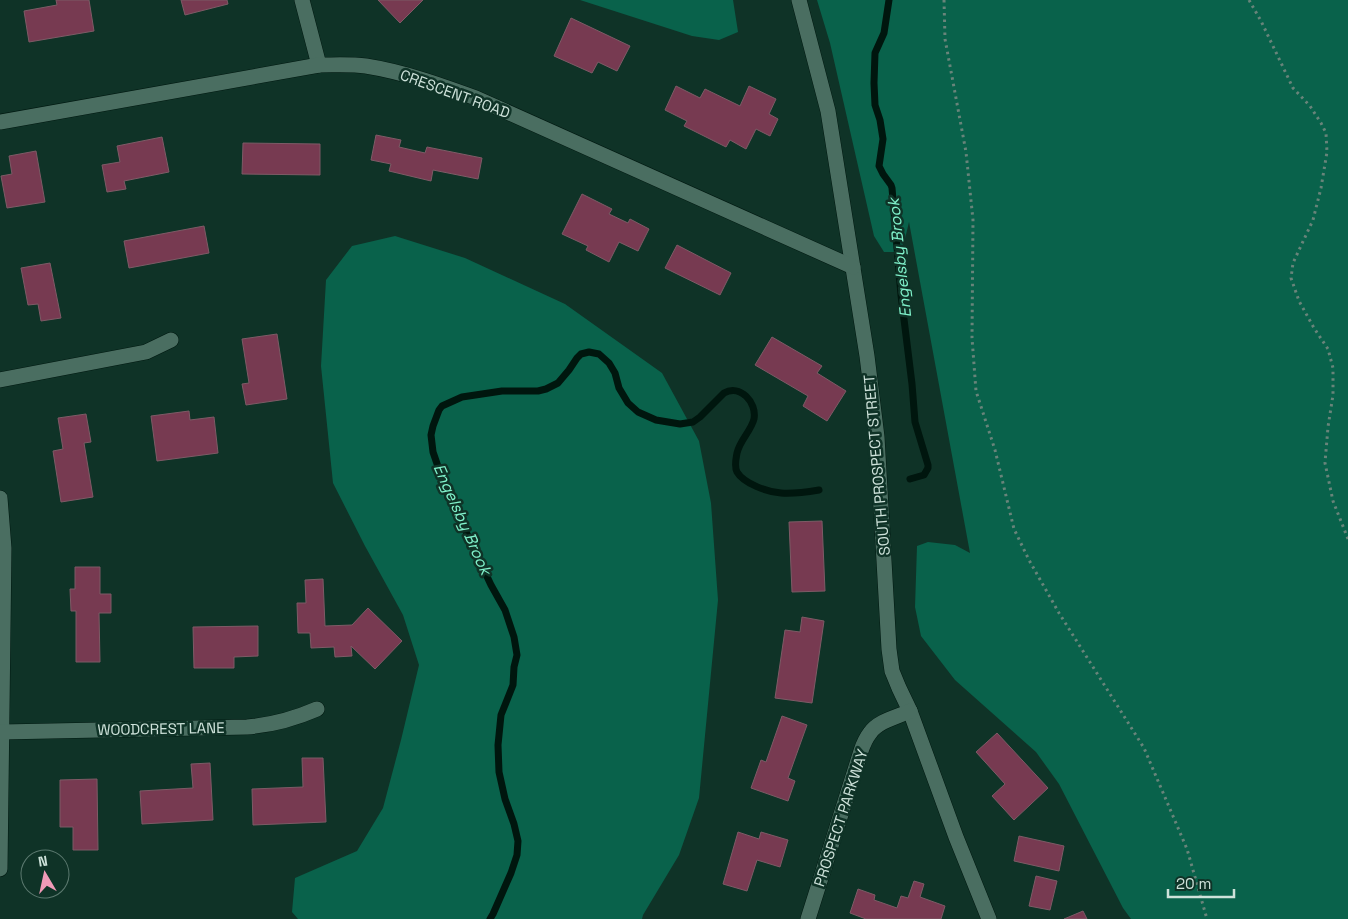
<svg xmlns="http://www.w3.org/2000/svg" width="1348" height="919" font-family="'Space Grotesk',sans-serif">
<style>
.green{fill:#09624b}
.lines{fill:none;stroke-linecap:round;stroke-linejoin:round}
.stream{stroke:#00160e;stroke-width:7}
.building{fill:#773a51;stroke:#7d5b66}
.minor-casing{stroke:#001911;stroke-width:16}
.path{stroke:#68847a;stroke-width:3;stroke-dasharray:2.5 4;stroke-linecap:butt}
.minor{stroke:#4a6e61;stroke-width:15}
.labels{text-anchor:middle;stroke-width:5;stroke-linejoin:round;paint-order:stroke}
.street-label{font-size:15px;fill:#cee2da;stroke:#0f3327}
.water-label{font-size:16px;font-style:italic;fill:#80f2cb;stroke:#0f3327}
</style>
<rect width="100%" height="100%" fill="#0f3327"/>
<g class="green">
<path d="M580,0h153l5,32 -19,8 -27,-4z"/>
<path d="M817,0h531v919h-217l-8,-11 -64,-124 -23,-32 -81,-72 -34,-44 -6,-29 2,-61 11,-4 27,3 15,8 -61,-331 -5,21 -8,9h-12l-10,-16 -44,-193z"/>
<path d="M395,236l70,22 100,46 97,69 37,68 12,62 7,97 -19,198 -20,57 -36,60 -1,4h-344l-6,-7 3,-34 62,-27 26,-43 18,-68 18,-75 -16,-50 -38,-69 -32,-63 -12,-117 5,-86 26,-34z"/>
</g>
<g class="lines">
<g class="stream">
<path d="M889,0l-5,33 -9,20 -1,30 1,22 5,15 3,19 -4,27 4,8 8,11 1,3 9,107 11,89 3,38 13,43v3l-4,7 -14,4"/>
<path d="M490,919l3,-5 18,-41 6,-18 1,-14 -4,-17 -9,-25 -6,-27 -1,-27 3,-30 12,-30 1,-18 3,-12 -3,-18 -9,-27 -14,-25 -46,-98 -12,-35 -2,-17 2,-9 6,-16 3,-4 20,-9 40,-6h36l8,-2 12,-6 11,-13 8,-12 4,-4 8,-2 10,2 10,9 6,10 4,15 9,15 10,9 18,8 24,4 13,-2 7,-5 24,-24c16,-9 33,9 30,26 -3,12 -14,21 -17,34 -1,6 -3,13 0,19 7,12 31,20 44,21 13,1 26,-1 38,-3"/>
</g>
</g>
<g class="building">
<path d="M56,0h33l5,31 -65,11 -5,-31 33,-6z"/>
<path d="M181,0h46l1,4 -43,11z"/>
<path d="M378,0h45l-23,23z"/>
<path d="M571,18l59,28 -13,25 -19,-9 -6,11 -38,-17z"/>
<path d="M676,86l24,12 5,-9 35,17 9,-20 27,13 -7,15 9,5 -8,17 -14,-7 -10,20 -16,-9 -4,7 -42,-21 3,-5 -22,-11z"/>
<path d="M376,135l25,5 -2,7 26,6 2,-6 55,11 -4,21 -45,-9 -2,11 -42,-10 2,-7 -20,-4z"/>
<path d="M162,137l7,35 -45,9 2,8 -19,3 -5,-27 18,-3 -3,-16z"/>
<path d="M243,143l77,1v31l-78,-1z"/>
<path d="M36,151l9,51 -38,6 -6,-32 11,-2 -3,-18z"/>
<path d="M582,194l30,15 -3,5 19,9 2,-4 19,10 -11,22 -19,-9 -10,20 -23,-12 2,-4 -26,-12z"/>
<path d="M204,226l5,27 -80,15 -5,-27z"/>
<path d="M677,245l54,28 -11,22 -55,-27z"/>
<path d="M50,263l11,55 -20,3 -3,-17 -10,1 -7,-37z"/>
<path d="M277,334l10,65 -41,6 -4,-21 7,-1 -7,-44z"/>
<path d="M772,337l50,29 -5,7 29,18 -19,30 -24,-15 5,-10 -53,-31z"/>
<path d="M189,411l1,9 24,-3 4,36 -61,8 -6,-45z"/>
<path d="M86,414l5,28 -7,1 9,54 -32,5 -8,-51 10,-2 -5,-31z"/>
<path d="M822,521l3,70 -33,1 -3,-70z"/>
<path d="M75,567h25v27h11v19h-12l1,49h-24v-51h-5l-1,-22h5z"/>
<path d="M323,579l2,47 27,-1 16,-17 34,33 -27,28 -24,-23 1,10 -17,1 -1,-10 -23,1 -1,-15h-12l-1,-30h9l-1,-23z"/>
<path d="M802,617l22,4 -12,82 -37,-5 10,-68 15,2z"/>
<path d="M258,626v30l-24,1v11h-40l-1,-41z"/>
<path d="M782,716l25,9 -19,53 7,3 -7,20 -37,-13 10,-28 5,2z"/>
<path d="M997,733l51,55 -34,32 -22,-24 13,-12 -29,-32z"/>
<path d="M302,758h21l3,64 -73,3 -1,-36 51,-2z"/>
<path d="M210,763l3,57 -71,4 -2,-33 53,-3 -2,-24z"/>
<path d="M97,779l1,71h-25v-23h-13v-47z"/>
<path d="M738,832l21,7 2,-7 27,8 -8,27 -23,-7 -10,31 -24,-7z"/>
<path d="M1019,836l45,10 -5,25 -45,-10z"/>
<path d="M1036,876l21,5 -7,29 -21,-4z"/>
<path d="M914,881l10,3 -4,13 25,9 -4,13h-75l-16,-6 8,-24 17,6 -1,5 23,8 4,-12 7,2z"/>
<path d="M1083,911l4,8h-23z"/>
</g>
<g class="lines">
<defs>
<g id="minor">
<path d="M302,0l17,65"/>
<path d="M799,0l29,111 39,245 10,81 12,212 3,22 7,17 11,23 46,126 33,82"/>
<path d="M0,122l319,-57c16,0 32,-1 47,1 38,6 74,19 110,32l377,169"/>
<path d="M0,380l146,-28 25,-12"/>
<path d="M0,498l4,50 -4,321"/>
<path d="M2,732l245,-5c25,-2 47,-8 70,-18"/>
<path d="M808,919l53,-168c2,-6 5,-13 9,-18 8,-12 27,-16 40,-22"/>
</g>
</defs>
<use href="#minor" class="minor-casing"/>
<g class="path">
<path d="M944,0l1,39 21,113 7,68 -1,118 4,53 19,59 19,79 15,31 30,53 85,135 43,101 20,70"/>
<path d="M1249,0l12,21 32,67 17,18 11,17 5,10 1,19 -6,36 -8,32 -20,43 -2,15 8,23 15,27 14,21 5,19v27l-5,32 -3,36 8,38 15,38"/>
</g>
<use href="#minor" class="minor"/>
</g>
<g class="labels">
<g class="street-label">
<text transform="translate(455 94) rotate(20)" y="5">CRESCENT ROAD</text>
<text transform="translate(877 465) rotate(-95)" y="5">SOUTH PROSPECT STREET</text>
<text transform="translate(161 729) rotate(-1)" y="5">WOODCREST LANE</text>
<text transform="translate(841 818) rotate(-72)" y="5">PROSPECT PARKWAY</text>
</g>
<g class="water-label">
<text transform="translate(899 258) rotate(-96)" y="6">Engelsby Brook</text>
<text transform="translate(463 519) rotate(66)" y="6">Engelsby Brook</text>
</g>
</g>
<g transform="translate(45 874) rotate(351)"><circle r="24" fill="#0f3327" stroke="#5b796f"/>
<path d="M0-4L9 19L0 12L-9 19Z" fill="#f09ab7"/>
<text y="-8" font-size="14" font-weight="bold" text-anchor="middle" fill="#cee2da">N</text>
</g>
<path d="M1168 889v8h66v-8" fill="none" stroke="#cee2da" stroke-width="2.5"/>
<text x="1176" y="889" font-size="15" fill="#cee2da" stroke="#0f3327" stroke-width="4" paint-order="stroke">20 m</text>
</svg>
